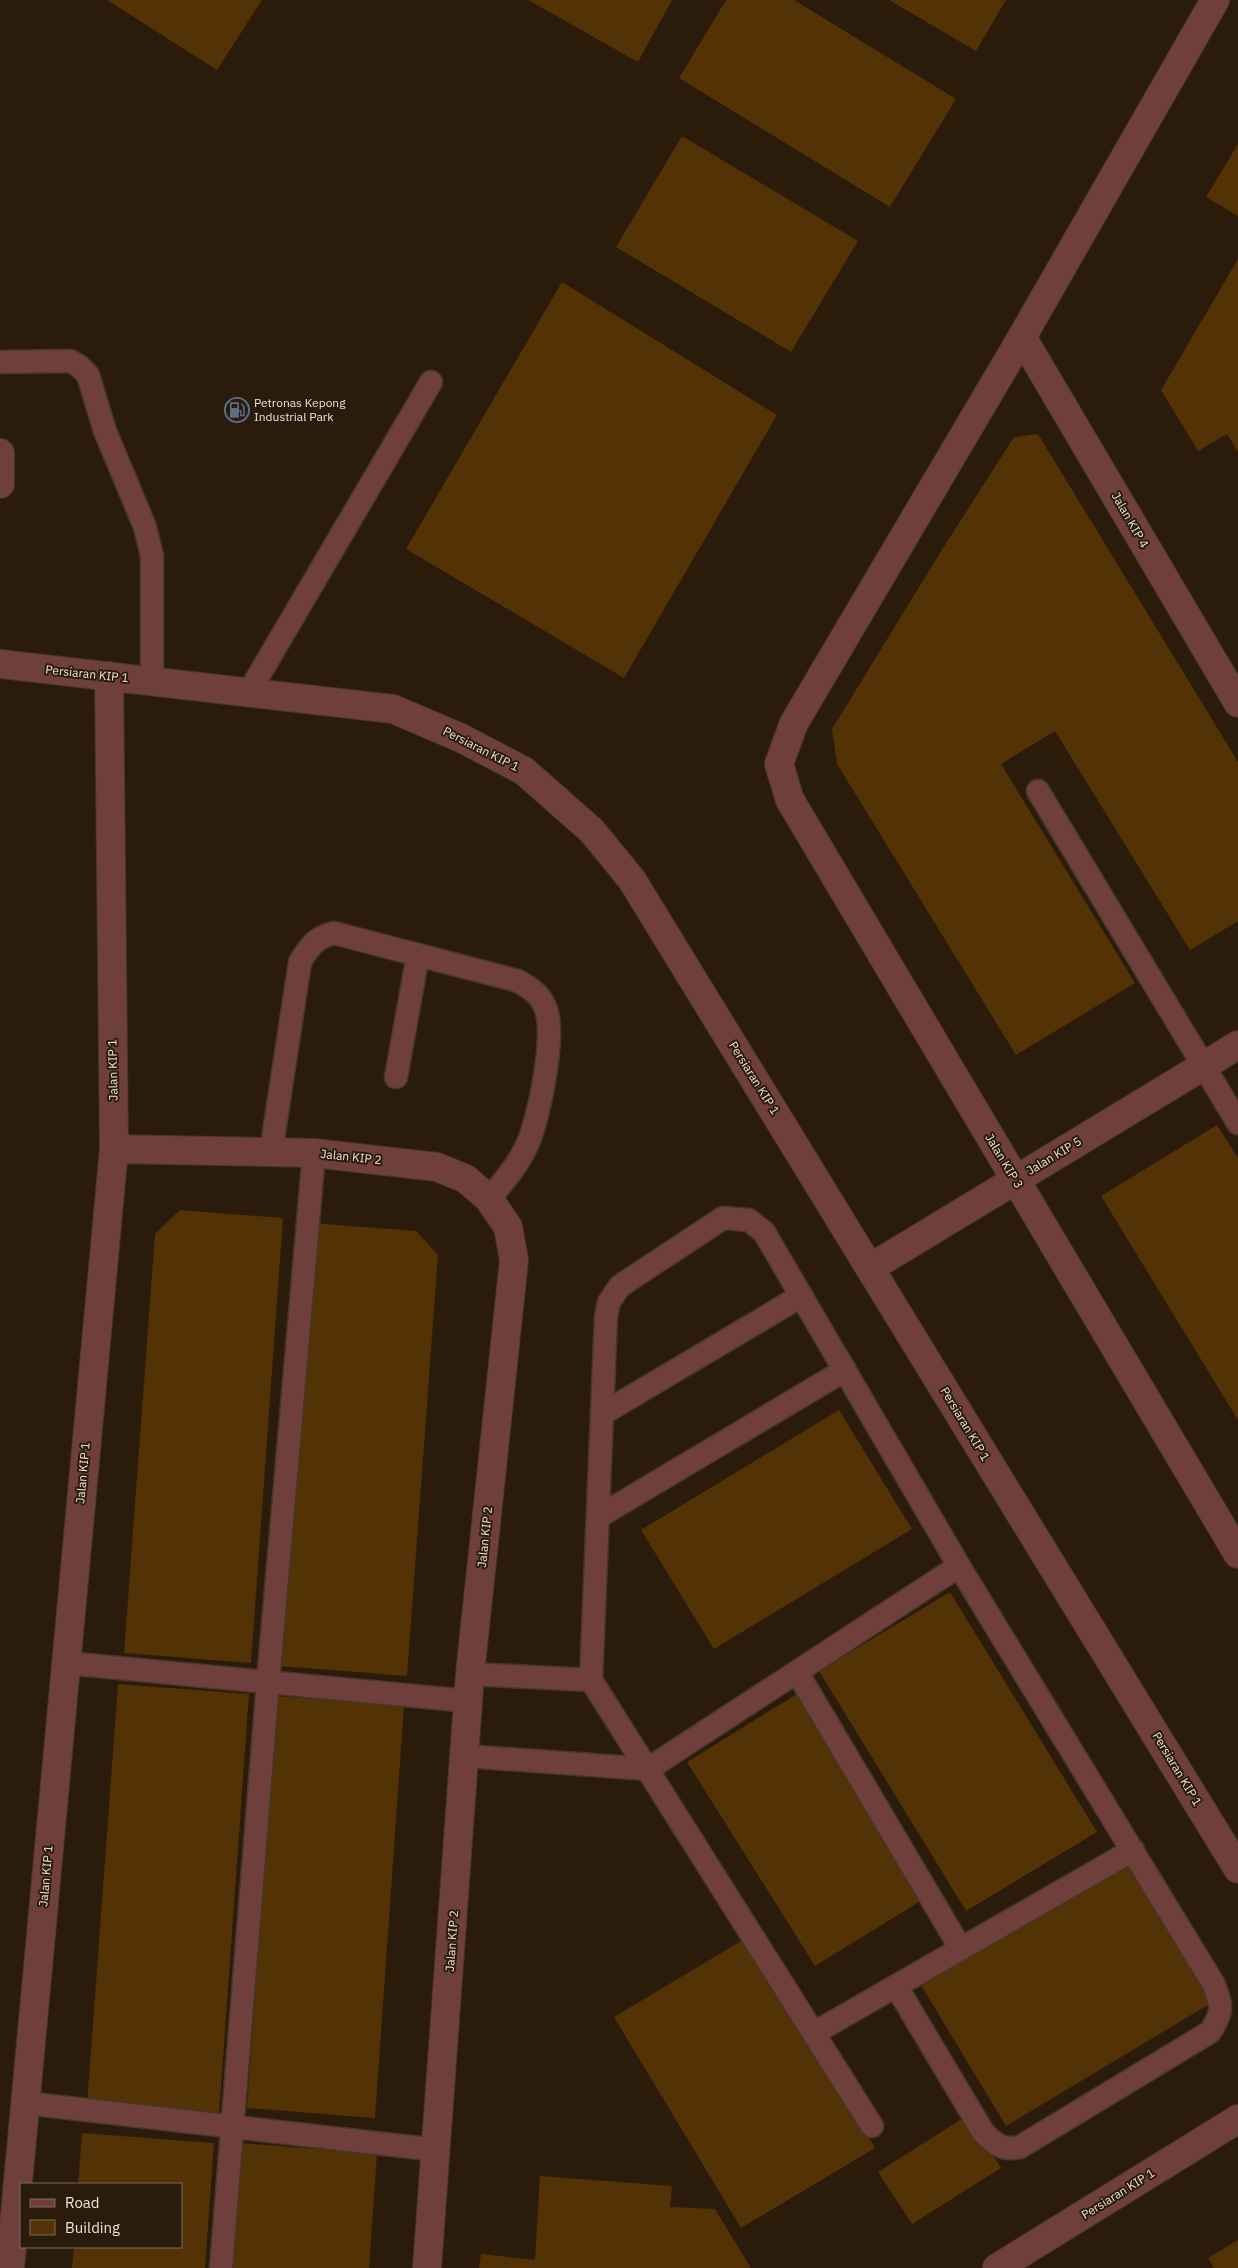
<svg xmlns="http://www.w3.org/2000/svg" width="1238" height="2268" font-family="'IBM Plex Sans',sans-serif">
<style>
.building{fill:#533206}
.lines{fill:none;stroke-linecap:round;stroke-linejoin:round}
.service-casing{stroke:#453727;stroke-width:25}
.minor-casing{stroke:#453727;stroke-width:30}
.service{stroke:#6f403b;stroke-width:22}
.minor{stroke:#6f403b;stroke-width:28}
.labels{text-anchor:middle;stroke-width:4;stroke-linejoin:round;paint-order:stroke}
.poi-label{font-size:12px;fill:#ede3d8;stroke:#2a1b0a;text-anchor:start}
.street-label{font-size:12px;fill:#ede3d8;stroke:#2a1b0a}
</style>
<rect width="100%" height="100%" fill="#2a1b0a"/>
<g class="building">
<path d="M107,0h155l-45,70z"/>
<path d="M528,0h144l-34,62z"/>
<path d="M726,0h68l162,99 -66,108 -211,-129z"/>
<path d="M889,0h117l-30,51z"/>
<path d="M682,136l176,105 -67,111 -175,-105z"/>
<path d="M1238,144v72l-32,-19z"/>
<path d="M1238,259v193l-11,-18 -29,17 -37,-61z"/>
<path d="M562,282l215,133 -153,263 -218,-129z"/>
<path d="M1038,434l200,328v159l-48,29 -135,-219 -54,33 134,219 -119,72 -179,-291 -5,-35 111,-181 71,-111z"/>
<path d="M1217,1125l21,33v262l-137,-224z"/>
<path d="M180,1210l103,8 -32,445 -127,-10 31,-419z"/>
<path d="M311,1223l105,8 22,24 -31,421 -128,-10z"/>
<path d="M839,1410l73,119 -198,120 -73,-119z"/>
<path d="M950,1592l147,240 -131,79 -147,-240z"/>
<path d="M118,1684l131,10 -30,421 -132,-10z"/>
<path d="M805,1689l127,205 -117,72 -128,-204z"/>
<path d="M277,1696l127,10 -29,412 -128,-10z"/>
<path d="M1127,1863l84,140 -205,123 -85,-141z"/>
<path d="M748,1937l127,211 -134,80 -127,-211z"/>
<path d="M968,2115l33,53 -89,56 -34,-52z"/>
<path d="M82,2133l132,10 -9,125h-133l2,-21h107v-63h-103z"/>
<path d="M241,2143l136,11 -8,114h-137z"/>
<path d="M540,2176l132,10 -2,21 45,2 36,59h-272l2,-14 54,6z"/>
<path d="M1238,2240v28h-24l-6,-10z"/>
</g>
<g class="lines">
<defs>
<g id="service">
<path d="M0,362l70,-1 9,5 9,9 17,56 40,96 7,29v125"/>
<path d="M249,692l182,-310"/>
<path d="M1038,791l200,332"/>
<path d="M396,1077l22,-122"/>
<path d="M271,1152l29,-190c9,-15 16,-25 34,-29l184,48c12,7 22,13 27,26 12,25 -6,111 -17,136 -9,21 -24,38 -39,56"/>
<path d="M602,1414l199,-118"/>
<path d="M598,1517l247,-147"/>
<path d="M66,1663l402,38"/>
<path d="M797,1672l164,277"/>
<path d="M470,1674l121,6"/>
<path d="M465,1756l183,13 311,-203"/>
<path d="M814,2033l319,-183"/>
<path d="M25,2103l412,47"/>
<path d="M872,2126l-281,-446 15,-363 3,-15 11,-16 103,-68 26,2 15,12 195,334 254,417c9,22 11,28 -3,49l-190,115c-18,4 -25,-3 -37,-15l-87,-146"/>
<path d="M221,2268l47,-586 46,-529"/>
</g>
<g id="minor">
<path d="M1215,0l-193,337 -228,386 -15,41 11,36 448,754"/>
<path d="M1022,337l216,366"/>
<path d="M0,453v31"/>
<path d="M0,664l393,45 68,29 63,33 68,60 40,49 606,989"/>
<path d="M114,1149l200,4 123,14 29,12 23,20 19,28 6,33 -44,414 -43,594"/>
<path d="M870,1268l368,-223"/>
<path d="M10,2268l104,-1119 -5,-473"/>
<path d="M997,2268l241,-149"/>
</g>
</defs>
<use href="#service" class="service-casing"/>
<use href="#minor" class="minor-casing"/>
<use href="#service" class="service"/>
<use href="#minor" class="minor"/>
</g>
<defs>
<symbol id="fuel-ring" viewBox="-11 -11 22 22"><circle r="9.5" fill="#2a1b0a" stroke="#5c6f8a" stroke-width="1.5"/><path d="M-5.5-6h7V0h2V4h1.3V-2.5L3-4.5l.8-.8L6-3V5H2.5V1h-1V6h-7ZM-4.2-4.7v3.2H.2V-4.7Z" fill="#5c6f8a"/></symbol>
</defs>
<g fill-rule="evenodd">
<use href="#fuel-ring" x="223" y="396" width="28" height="28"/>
</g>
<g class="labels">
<g class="poi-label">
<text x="254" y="407">Petronas Kepong<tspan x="254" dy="14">Industrial Park</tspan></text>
</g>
<g class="street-label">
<text transform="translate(1130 520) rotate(60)" y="4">Jalan KIP 4</text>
<text transform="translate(87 674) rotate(6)" y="4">Persiaran KIP 1</text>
<text transform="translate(481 749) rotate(27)" y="4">Persiaran KIP 1</text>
<text transform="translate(113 1070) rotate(-91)" y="4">Jalan KIP 1</text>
<text transform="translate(754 1078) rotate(58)" y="4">Persiaran KIP 1</text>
<text transform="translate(1054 1156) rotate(-31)" y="4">Jalan KIP 5</text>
<text transform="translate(351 1157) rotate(6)" y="4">Jalan KIP 2</text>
<text transform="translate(1004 1161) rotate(59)" y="4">Jalan KIP 3</text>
<text transform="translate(965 1424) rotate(59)" y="4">Persiaran KIP 1</text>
<text transform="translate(83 1473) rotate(-85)" y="4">Jalan KIP 1</text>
<text transform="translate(485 1537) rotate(-84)" y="4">Jalan KIP 2</text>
<text transform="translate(1177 1769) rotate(59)" y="4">Persiaran KIP 1</text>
<text transform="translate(46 1876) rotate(-85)" y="4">Jalan KIP 1</text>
<text transform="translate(452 1941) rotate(-86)" y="4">Jalan KIP 2</text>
<text transform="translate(1118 2194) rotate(-32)" y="4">Persiaran KIP 1</text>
</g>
</g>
<rect x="20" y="2183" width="162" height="65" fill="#2a1b0a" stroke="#786b5c"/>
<rect x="30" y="2199" width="25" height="8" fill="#6f403b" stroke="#786b5c"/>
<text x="65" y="2208" font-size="15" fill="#ede3d8">Road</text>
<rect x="30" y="2220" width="25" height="15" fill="#533206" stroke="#786b5c"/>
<text x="65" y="2233" font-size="15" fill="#ede3d8">Building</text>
</svg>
